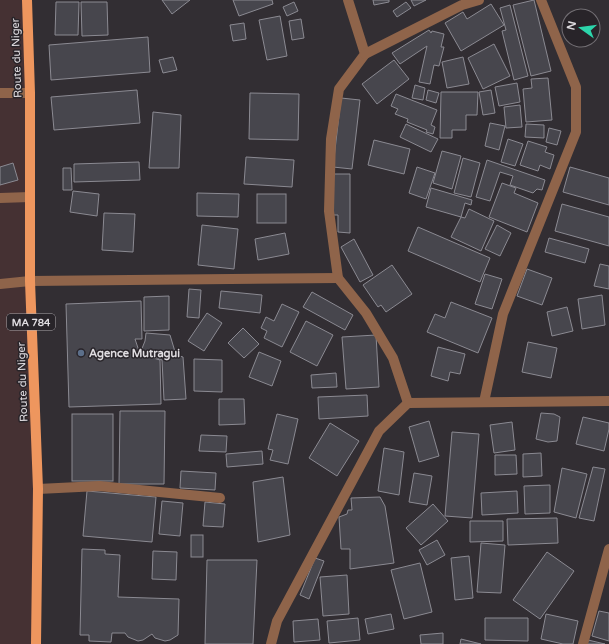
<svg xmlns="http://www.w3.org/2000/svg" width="609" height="644" font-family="'Varela Round',sans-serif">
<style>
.industrial{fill:#453133}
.building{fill:#47464d;stroke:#8b8a92}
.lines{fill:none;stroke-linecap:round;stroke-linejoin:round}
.minor{stroke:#8f644a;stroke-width:10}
.major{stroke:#ee965e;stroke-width:10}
.service-dot{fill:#5c6f8a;stroke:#282429;stroke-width:1.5}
.labels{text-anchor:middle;stroke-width:3;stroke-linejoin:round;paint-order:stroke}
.shield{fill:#282429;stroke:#a9a6aa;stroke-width:1}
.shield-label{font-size:10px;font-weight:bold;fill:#e0dde1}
.street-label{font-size:11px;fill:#e0dde1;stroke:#282429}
.poi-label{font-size:11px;font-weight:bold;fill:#e0dde1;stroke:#282429;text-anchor:start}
</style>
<rect width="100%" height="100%" fill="#322e33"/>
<path class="industrial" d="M0,0h27l9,644h-36z"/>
<g class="building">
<path d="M162,0h28l-18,14z"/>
<path d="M233,0h39l1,4 -34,12z"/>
<path d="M373,0h16v2l-15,3z"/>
<path d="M411,0h15l-12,6z"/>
<path d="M534,0l17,71 -20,5 -18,-71z"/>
<path d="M56,2h23l-1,33h-23z"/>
<path d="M81,2h26l1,33 -26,1z"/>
<path d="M294,2l4,9 -11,5 -4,-9z"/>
<path d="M406,2l5,6 -14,9 -4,-6z"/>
<path d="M491,4l13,21 -43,26 -16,-28 18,-11 4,7z"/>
<path d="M510,5l18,71 -14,4 -12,-49 4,-1 -6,-22z"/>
<path d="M280,16l7,40 -20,4 -8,-40z"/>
<path d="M301,19l3,19 -12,2 -3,-19z"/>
<path d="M244,23l2,16 -13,2 -3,-16z"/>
<path d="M429,30l2,3 1,-2 12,3 -3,13h3l-5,19 -5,-1 -4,19 -11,-2 8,-36 -27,18 -8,-11z"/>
<path d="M148,37l2,35 -99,8 -2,-35z"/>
<path d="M494,44l16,32 -27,13 -15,-31z"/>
<path d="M173,57l4,13 -14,3 -4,-13z"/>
<path d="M463,57l6,27 -22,4 -5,-26z"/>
<path d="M394,60l15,19 -32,25 -15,-20z"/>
<path d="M548,78l4,42 -26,2 -3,-33 9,-1 -1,-9z"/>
<path d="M517,83l3,19 -21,4 -4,-19z"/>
<path d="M415,85l10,3 -2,12 -11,-2z"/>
<path d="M137,90l3,33 -86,7 -3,-33z"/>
<path d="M428,90l11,3 -3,10 -10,-3z"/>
<path d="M491,90l4,23 -12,2 -4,-23z"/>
<path d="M441,92h37l-1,23h-11v15h-14v8h-12z"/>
<path d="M250,93l49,1 -1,46 -49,-1z"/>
<path d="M396,94l41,16 -6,15 4,2 -2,7 -7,-2 1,-2 -20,-8 1,-3 -13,-5 3,-5 -7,-3z"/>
<path d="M341,98l19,2 -8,69 -19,-2z"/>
<path d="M520,105l2,22 -16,1 -2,-21z"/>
<path d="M153,112l28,3 -2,53h-30z"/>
<path d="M490,123l15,3 -6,24 -14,-4z"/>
<path d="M406,124l32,15 -7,13 -31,-15z"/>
<path d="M526,124l18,1v13l-19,-1z"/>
<path d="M549,128l12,3 -4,14 -11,-3z"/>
<path d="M508,139l15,5 -8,22 -14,-4z"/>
<path d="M374,140l36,9 -6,25 -36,-9z"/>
<path d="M528,141l19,6 -2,5 9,3 -4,14 -10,-4 -2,6 -18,-6z"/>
<path d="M442,151l19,5 -9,33 -19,-6z"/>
<path d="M246,157l48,3 -2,27 -48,-3z"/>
<path d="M463,158l17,5 -9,34 -17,-4z"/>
<path d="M487,160l58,20 -3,10 -5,-1 -4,4 -23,-8 3,-9 -13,-4 -10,29 -14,-4z"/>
<path d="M139,162l1,18 -66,2v-18z"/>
<path d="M13,163l5,17 -18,5v-18z"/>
<path d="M417,167l18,6 -9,26 -17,-6z"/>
<path d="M570,167l39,11v27l-46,-13z"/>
<path d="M63,168h8l1,22h-9z"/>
<path d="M332,174h18v59l-12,-1v-17h-5z"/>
<path d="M502,183l14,5 -2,5 24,10 -11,29 -38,-15z"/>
<path d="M431,188l41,12 -1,5 -6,-2 -4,14 -35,-10z"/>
<path d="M73,191l26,3 -2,22 -27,-4z"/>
<path d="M197,193l42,1 -1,23 -41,-1z"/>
<rect x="257" y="194" width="29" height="29"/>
<path d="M562,204l47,13v29l-54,-15z"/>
<path d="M469,209l25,12 -13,30 -30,-14 10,-20 4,1z"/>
<path d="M104,213l31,1 -2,38 -31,-2z"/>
<path d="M202,225l36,4 -4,40 -36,-4z"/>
<path d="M497,225l14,8 -11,23 -15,-7z"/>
<path d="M418,227l72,31 -10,24 -72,-31z"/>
<path d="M285,233l4,21 -31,6 -3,-21z"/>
<path d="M549,238l40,11 -4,14 -40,-11z"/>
<path d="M354,239l19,36 -13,7 -19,-35z"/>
<path d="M600,264l9,2v23l-15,-3z"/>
<path d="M392,265l20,29 -26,18 -5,-7 -3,2 -15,-22z"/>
<path d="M527,269l25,9 -10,27 -25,-9z"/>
<path d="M485,274l17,5 -10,30 -17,-5z"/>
<path d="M189,289l12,1 -2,28 -12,-1z"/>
<path d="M221,291l41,4 -2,18 -41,-5z"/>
<path d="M312,292l41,23 -8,15 -42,-23z"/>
<path d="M602,295l3,30 -23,4 -4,-30z"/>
<path d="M169,296v34l-25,1v-34z"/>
<path d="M141,301l1,38h-7l5,15 20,6 1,44 -92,3 -3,-103z"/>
<path d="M451,302l41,16 -14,35 -51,-21 8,-18 10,4z"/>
<path d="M282,304l17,8 -17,35 -18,-9 3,-7 -6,-3 5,-11 8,4z"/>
<path d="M567,307l6,24 -21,5 -5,-24z"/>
<path d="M207,313l15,10 -18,28 -16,-10z"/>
<path d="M306,321l27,14 -16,31 -27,-14z"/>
<path d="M243,328l16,16 -15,14 -16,-15z"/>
<path d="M146,333l24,2 6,20 7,2 3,42 -22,1 -2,-40 -21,-9 4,-10z"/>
<path d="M376,335l3,52 -33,2 -4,-52z"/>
<path d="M528,342l29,6 -6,30 -29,-6z"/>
<path d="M438,347l27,7 -5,20 -10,-2 -2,9 -17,-5z"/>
<path d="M259,352l22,9 -9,25 -23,-9z"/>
<path d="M194,359l28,1v32l-28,-1z"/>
<path d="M336,373l1,14 -25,1 -1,-13z"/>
<path d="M367,395l1,21 -49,3 -1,-22z"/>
<path d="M219,399h25l1,25 -26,1z"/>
<path d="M120,411h45l-1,73h-45z"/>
<path d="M541,413l13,1 6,3 -3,24 -9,1 -12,-3z"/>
<rect x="72" y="414" width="41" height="67"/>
<path d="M277,414l21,5 -10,45 -18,-4 3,-10 -5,-1z"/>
<path d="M583,417l26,6v6l-5,22 -28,-7z"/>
<path d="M429,421l10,35 -20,6 -10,-35z"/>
<path d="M512,422l3,28 -21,3 -4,-28z"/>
<path d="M330,423l29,18 -22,35 -28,-18z"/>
<path d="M452,432l27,2 -7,84 -27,-2z"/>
<path d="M201,435l26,1 -1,16 -27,-1z"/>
<path d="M384,448l20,4 -5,43 -21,-4z"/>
<path d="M262,451l1,13 -36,3 -1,-13z"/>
<path d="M541,453l1,23 -19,1v-23z"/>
<path d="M495,455h21l1,19 -22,1z"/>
<path d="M593,467l12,2 -11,52 -15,-3z"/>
<path d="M562,468l25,6 -11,44 -22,-6z"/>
<path d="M181,471l35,2 -1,17 -35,-2z"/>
<path d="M414,473l18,3 -5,29 -18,-3z"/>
<path d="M283,477l7,58 -32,7 -5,-60z"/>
<path d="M550,485v28l-25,1 -1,-28z"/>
<path d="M87,491l69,6 -4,45 -69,-6z"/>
<path d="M517,491l1,22 -36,2 -1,-22z"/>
<path d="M380,497l5,9 9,57 -44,6v-20h-9l-2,-32 8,-3 1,-4h4l-1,-12z"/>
<path d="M162,501l21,2 -3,33 -21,-2z"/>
<path d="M205,502l20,2 -2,23 -20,-1z"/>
<path d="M433,504l15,17 -27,24 -15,-17z"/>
<path d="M557,518l1,25 -50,2 -1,-26z"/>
<path d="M470,521h33v20l-33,1z"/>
<rect x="191" y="535" width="12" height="22"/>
<path d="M437,540l8,15 -18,10 -8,-15z"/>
<path d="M481,543l24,2 -4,48 -24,-1z"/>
<path d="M82,549l23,1v4l15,1 -2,42 61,2 -1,36 -8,5 -5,1 -10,-3 -3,-4 -9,6 -5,1 -10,-4 -3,-4h-13l-1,9 -22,-1v-6h-9z"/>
<path d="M153,551l24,1 -1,28 -24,-1z"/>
<path d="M547,552l27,19 -34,48 -27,-19z"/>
<path d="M469,556l4,42 -18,2 -4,-42z"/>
<path d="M315,558l9,3 -15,38 -9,-4z"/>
<path d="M207,560h50l-4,84h-48z"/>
<path d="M420,563l12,49 -28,7 -13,-49z"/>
<path d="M347,575l2,39 -26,2 -3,-39z"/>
<path d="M599,611l10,2v28l-17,-5z"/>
<path d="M391,614l3,15 -26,5 -3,-15z"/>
<path d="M546,614l32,7 -5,23h-10l-22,-5z"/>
<path d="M358,618l2,22 -31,3 -2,-22z"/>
<path d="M485,618h43v23l-43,-1z"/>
<path d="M318,619l2,21 -26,2 -1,-21z"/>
<path d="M443,633v11h-22l-1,-9z"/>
<path d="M461,639l20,5h-21z"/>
<path d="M588,640l17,4h-18z"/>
</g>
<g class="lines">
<g class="minor">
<path d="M348,0l17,54 -26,35 -8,50 -2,72 9,67 28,35 27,45 15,45"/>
<path d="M365,54l97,-49 17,-5"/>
<path d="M0,93h30"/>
<path d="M0,198l30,-1"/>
<path d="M0,284l30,-3 308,-3"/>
<path d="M484,402l19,-88 73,-182v-45l-35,-87"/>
<path d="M38,489l61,-3 121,12"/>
<path d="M271,644l6,-23 102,-190 29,-28 201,-2"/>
<path d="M583,644l26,-95"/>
</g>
<path class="major" d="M27,0l3,93v188l8,208 -2,155"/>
</g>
<circle class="service-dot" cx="81" cy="353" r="4"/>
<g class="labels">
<rect class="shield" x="7" y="314" width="48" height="16" rx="3"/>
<g class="shield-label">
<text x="31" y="326">MA 784</text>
</g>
<g class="street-label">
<text transform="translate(16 58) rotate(-92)" y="4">Route du Niger</text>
<text transform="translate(22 382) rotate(-92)" y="4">Route du Niger</text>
</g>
<g class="poi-label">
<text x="89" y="357">Agence Mutragui</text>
</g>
</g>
<g transform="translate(581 28) rotate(284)"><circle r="19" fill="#282429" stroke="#726e73"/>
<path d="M0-3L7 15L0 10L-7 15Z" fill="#2cd5ab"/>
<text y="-6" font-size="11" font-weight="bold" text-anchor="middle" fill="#e0dde1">N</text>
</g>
</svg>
